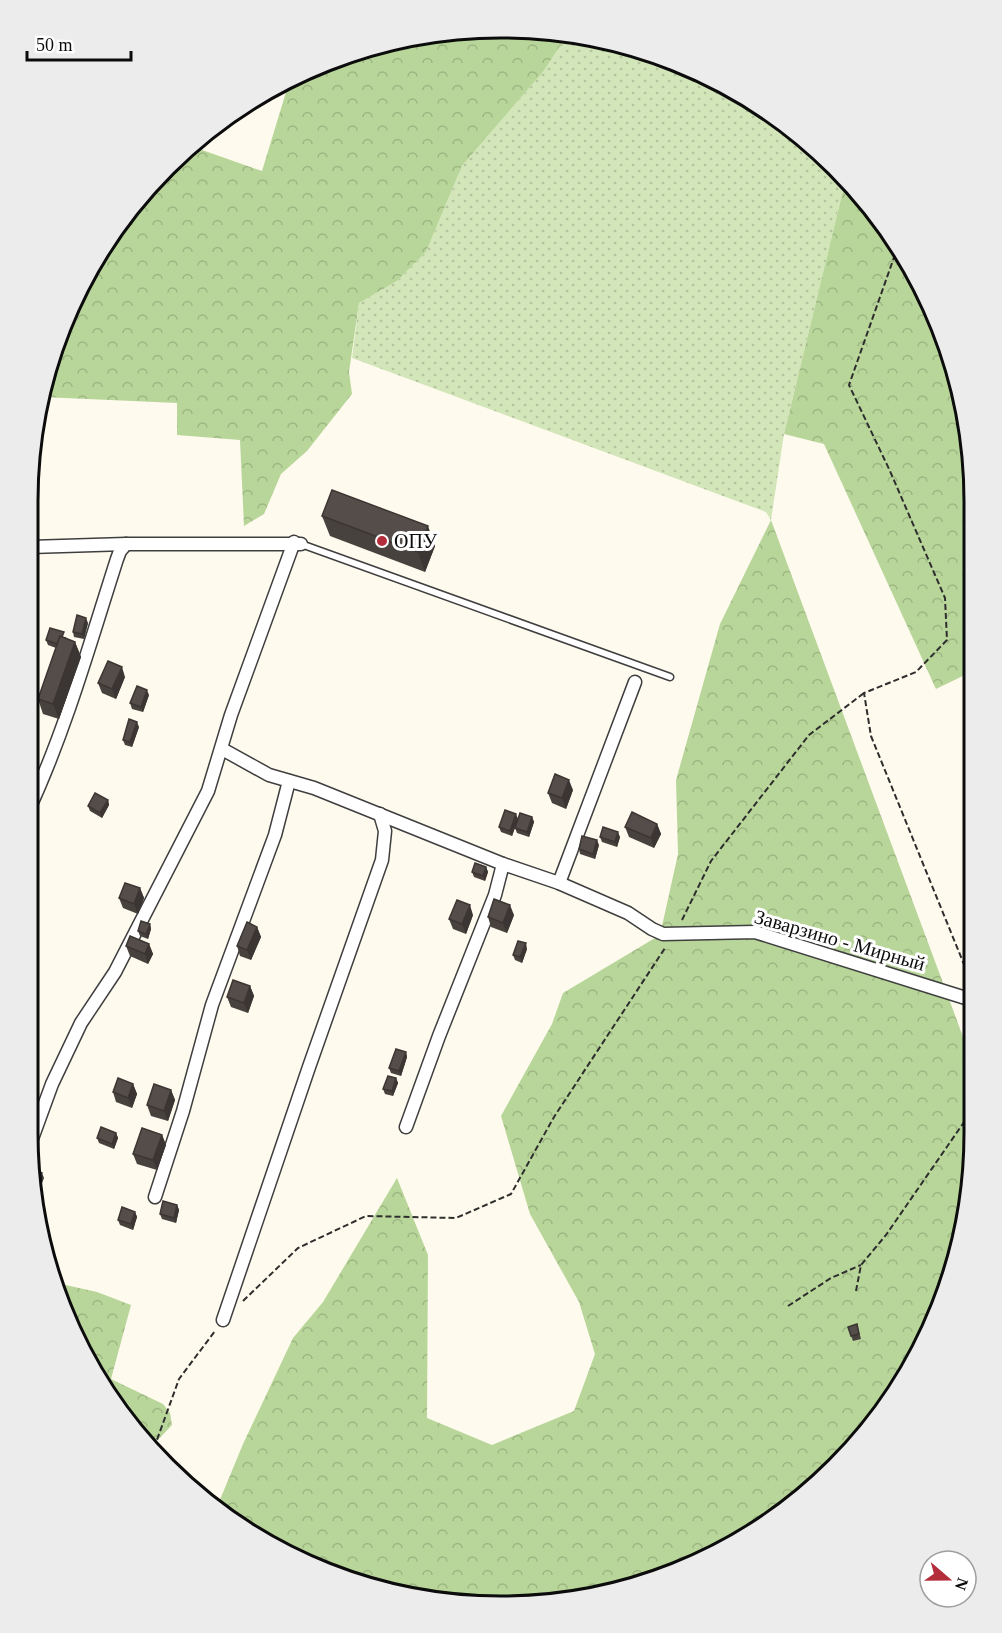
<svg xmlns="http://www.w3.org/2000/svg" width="1002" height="1633" font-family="'Times New Roman',serif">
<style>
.grass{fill:url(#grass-dots)}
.forest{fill:url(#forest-crowns)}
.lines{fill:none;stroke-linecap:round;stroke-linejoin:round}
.service-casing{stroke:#3f3f3f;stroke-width:9}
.minor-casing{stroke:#3f3f3f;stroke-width:15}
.path{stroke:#2e2e2e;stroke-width:2;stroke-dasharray:6 3;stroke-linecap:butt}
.service{stroke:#fff;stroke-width:6}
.minor{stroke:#fff;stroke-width:12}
.wall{fill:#48423f}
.shaded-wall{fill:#3b3633}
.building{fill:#544d49;stroke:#3b3633;stroke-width:1.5}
.poi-dot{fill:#b42d3b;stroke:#fff;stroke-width:2}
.labels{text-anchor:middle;stroke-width:6;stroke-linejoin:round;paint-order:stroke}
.poi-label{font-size:20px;fill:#0c0c0c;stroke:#fff;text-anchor:start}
.street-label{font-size:20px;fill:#0c0c0c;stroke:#fff}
.rim{fill:none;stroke:#0c0c0c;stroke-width:3}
</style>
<defs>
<pattern id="grass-dots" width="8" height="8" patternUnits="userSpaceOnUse" patternTransform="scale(1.5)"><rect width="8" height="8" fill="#d3e6b9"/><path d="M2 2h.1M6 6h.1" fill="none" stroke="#b4c49e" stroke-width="1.8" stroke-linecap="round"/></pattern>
<pattern id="forest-crowns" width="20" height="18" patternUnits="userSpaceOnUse" patternTransform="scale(1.5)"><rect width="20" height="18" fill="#b8d699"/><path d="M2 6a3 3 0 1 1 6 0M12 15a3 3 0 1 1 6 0" fill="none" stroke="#9db683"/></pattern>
</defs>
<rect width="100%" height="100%" fill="#fefaed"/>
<path class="grass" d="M568,34l55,9 87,33 79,49 57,53 -62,256 -13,86 -5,-8 -414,-154 7,-55 38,-22 29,-29 36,-86 81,-94z"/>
<g class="forest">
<path d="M532,28l36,6 -25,38 -81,94 -36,86 -29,29 -38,22 -10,69 3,22 -45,57 -26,23 -17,40 -20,12 -4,-86 -63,-5v-32l-135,-6 21,-77 62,-107 63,-68 74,26 28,-92 58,-27 91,-21z"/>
<path d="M846,178l12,11 54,75 38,85 24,121 -1,201 -37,18 -112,-245 -40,-10z"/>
<path d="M771,520l201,541 -1,133 -32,119 -62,107 -88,88 -136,73 -152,25 -152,-25 -112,-55 -20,-19 26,-63 50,-106 30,-36 74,-124 31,77 -1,163 65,27 82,-34 21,-57 -16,-52 -49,-88 -29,-98 51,-92 11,-31 97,-58 18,-81 -2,-74 44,-156z"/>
<path d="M52,1282l45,10 34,13 -20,74 52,25 7,9 2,12 -20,21 -27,-26z"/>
</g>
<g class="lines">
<defs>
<path id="service" d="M301,544l369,133"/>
<g id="minor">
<path d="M30,547l96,-3h175"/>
<path d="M222,749l47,26 45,13 189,76 56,19 69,30 24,16 11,5 92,-2 217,68"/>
<path d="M29,809c37,-80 61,-166 88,-250l3,-8 6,-7"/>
<path d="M559,883l76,-201"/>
<path d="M406,1127l33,-91 56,-141 8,-31"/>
<path d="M29,1147l23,-63 29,-61 34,-51 93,-181 23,-76 63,-173"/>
<path d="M155,1197l28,-86 29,-106 63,-170 14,-54"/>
<path d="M223,1320l86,-253 73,-207 3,-29 -5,-17"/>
</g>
</defs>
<use href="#service" class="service-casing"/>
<use href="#minor" class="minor-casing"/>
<g class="path">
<path d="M898,246l-49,139 41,86 55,127 2,42 -31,32 -52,21 7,43 101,248"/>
<path d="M682,920l29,-59 98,-126 55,-42"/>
<path d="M856,1291l5,-26 25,-30 85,-123"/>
<path d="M243,1301l55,-53 68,-32 90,2 55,-24 43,-77 111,-169"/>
<path d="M788,1306l43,-28 30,-13"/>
<path d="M154,1448l25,-69 36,-48"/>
</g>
<use href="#service" class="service"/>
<use href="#minor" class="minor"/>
</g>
<g class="wall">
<path d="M322,516l113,30 -10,26 -95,-36z"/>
<path d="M88,623l-4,16 -10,-2 -1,-5z"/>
<path d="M66,637v1l9,4 6,15 -22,62 -16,-5 -5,-15 18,-51 -8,-3 -2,-5z"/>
<path d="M125,677l-9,22 -14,-6 -4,-10z"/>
<path d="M149,695l-6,17 -11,-3 -2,-6z"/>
<path d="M139,727l-7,20 -7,-2 -2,-5z"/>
<path d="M573,790l-7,19 -14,-6 -4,-10z"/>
<path d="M108,800l1,5 -7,13 -12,-7 -2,-5z"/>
<path d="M532,817l2,5 -5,15 -12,-4 -2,-5z"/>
<path d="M518,819l-6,17 -11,-4 -2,-5z"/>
<path d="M657,824l4,10 -7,14 -25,-11 -4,-10z"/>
<path d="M600,837h20l-3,10 -15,-5z"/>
<path d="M599,845l-4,14 -15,-5 -1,-5z"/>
<path d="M486,867l2,5 -3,9 -11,-4 -2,-5z"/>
<path d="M140,888l4,10 -6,16 -15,-6 -4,-10z"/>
<path d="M473,915l-7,19 -13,-5 -4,-10z"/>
<path d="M514,915l-7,18 -16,-6 -3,-10z"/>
<path d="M150,924l1,5 -3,10 -8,-3 -2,-5z"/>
<path d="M257,927l4,10 -10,23 -11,-4 -3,-10z"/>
<path d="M149,944l4,10 -5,10 -18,-8 -4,-10z"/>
<path d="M527,949l-5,14 -7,-3 -2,-5z"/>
<path d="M250,986l4,10 -6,17 -17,-6 -4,-10z"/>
<path d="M406,1052l1,5 -6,19 -10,-3 -2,-5z"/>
<path d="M396,1078l2,5 -5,13 -8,-2 -2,-5z"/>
<path d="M133,1084l4,10 -5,14 -16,-6 -3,-10z"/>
<path d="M171,1090l4,10 -7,21 -17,-5 -4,-11z"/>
<path d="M116,1133l2,5 -4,11 -15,-6 -2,-5z"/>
<path d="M162,1135l4,10 -9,25 -20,-6 -4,-10z"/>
<path d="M177,1205l2,5 -3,13 -14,-4 -2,-5z"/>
<path d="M135,1212l2,5 -4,13 -13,-5 -2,-5z"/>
<path d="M857,1324l4,15 -8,2 -5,-14z"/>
</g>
<g class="shaded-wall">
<path d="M428,526l7,20 -10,26 -7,-20z"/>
<path d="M86,618l2,5 -4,16 -2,-5z"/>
<path d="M75,642l6,15 -22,62 -6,-15z"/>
<path d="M122,667l3,10 -9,22 -4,-10z"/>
<path d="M147,690l2,5 -6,17 -2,-5z"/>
<path d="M137,722l2,5 -7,20 -2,-5z"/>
<path d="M569,780l4,10 -7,19 -4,-11z"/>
<path d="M108,800l1,5 -7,13 -2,-5z"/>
<path d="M516,814l2,5 -6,17 -2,-5z"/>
<path d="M532,817l2,5 -5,15 -2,-5z"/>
<path d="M657,824l4,10 -7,14 -3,-10z"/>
<path d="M618,832l2,5 -3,10 -2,-5z"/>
<path d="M597,840l2,5 -4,14 -2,-5z"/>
<path d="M486,867l2,5 -3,9 -2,-5z"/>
<path d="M140,888l4,10 -6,16 -4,-10z"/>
<path d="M470,905l3,10 -7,19 -4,-10z"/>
<path d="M510,905l4,10 -7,18 -4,-10z"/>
<path d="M150,924l1,5 -3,10 -2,-5z"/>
<path d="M257,927l4,10 -10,23 -4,-10z"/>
<path d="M526,943l1,6 -5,14 -2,-6z"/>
<path d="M149,944l4,10 -5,10 -3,-10z"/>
<path d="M250,986l4,10 -6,17 -4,-10z"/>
<path d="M406,1052l1,5 -6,19 -2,-5z"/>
<path d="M396,1078l2,5 -5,13 -1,-5z"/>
<path d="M133,1084l4,10 -5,14 -4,-10z"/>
<path d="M171,1090l4,10 -7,21 -4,-10z"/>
<path d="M116,1133l2,5 -4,11 -2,-5z"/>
<path d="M162,1135l4,10 -9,25 -4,-10z"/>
<path d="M42,1173l2,5 -5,13 -2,-5z"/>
<path d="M177,1205l2,5 -3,13 -2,-5z"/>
<path d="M135,1212l2,5 -4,13 -2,-6z"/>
</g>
<g class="building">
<path d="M332,490l96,36 -10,26 -96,-36z"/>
<path d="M77,615l9,3 -4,16 -9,-2z"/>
<path d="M50,628l14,4 -2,5 -2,-1 -3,8 -11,-4z"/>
<path d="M60,636l15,6 -22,62 -15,-5z"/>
<path d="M108,661l14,6 -10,22 -14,-6z"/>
<path d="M137,686l10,4 -6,17 -11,-4z"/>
<path d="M129,719l8,3 -7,20 -7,-2z"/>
<path d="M555,774l14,6 -7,18 -14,-5z"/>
<path d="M95,793l13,7 -8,13 -12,-7z"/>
<path d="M505,810l11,4 -6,17 -11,-4z"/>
<path d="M632,812l25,12 -6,14 -26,-11z"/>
<path d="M520,813l12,4 -5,15 -12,-4z"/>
<path d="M603,827l15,5 -3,10 -15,-5z"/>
<path d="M582,836l15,4 -4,14 -14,-5z"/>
<path d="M475,863l11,4 -3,9 -11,-4z"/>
<path d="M125,883l15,5 -6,16 -15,-6z"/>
<path d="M494,899l16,6 -7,18 -15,-6z"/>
<path d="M457,900l13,5 -8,19 -13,-5z"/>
<path d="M141,921l9,3 -4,10 -8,-3z"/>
<path d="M247,922l10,5 -10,23 -10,-4z"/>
<path d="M130,936l19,8 -4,10 -19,-8z"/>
<path d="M518,941l8,2 -6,14 -7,-2z"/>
<path d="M233,980l17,6 -6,17 -17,-6z"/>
<path d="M396,1049l10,3 -7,19 -10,-3z"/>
<path d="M388,1076l8,2 -4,13 -9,-2z"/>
<path d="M118,1078l15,6 -5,14 -15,-6z"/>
<path d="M154,1084l17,6 -7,21 -17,-6z"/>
<path d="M101,1127l15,6 -4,11 -15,-6z"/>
<path d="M142,1128l20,7 -9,25 -20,-6z"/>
<path d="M33,1169l9,4 -5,13h-1z"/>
<path d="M163,1201l14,4 -3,13 -14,-4z"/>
<path d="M122,1207l13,5 -4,12 -13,-4z"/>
<path d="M857,1324l2,10 -8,2 -3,-9z"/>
</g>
<circle class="poi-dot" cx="382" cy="541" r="6"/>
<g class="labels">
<g class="poi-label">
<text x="394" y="548">ОПУ</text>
</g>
<g class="street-label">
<text transform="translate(840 940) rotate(16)" y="7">Заварзино - Мирный</text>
</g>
</g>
<path d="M0 0H1002V1633H0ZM501 38H501A463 463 0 0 1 964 501V1133A463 463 0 0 1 501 1596H501A463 463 0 0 1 38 1133V501A463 463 0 0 1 501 38Z" fill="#ececec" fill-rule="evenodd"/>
<path class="rim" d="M501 38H501A463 463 0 0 1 964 501V1133A463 463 0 0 1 501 1596H501A463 463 0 0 1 38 1133V501A463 463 0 0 1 501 38Z"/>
<g transform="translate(948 1579) rotate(110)"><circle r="28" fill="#ffffff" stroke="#9e9e9e" stroke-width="1.5"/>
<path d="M0-4.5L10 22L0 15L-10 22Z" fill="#b42d3b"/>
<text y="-9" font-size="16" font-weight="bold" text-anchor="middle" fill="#0c0c0c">N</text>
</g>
<path d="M27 51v9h104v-9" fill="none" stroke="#0c0c0c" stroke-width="3"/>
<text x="36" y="51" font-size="18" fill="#0c0c0c" stroke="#ffffff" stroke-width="4.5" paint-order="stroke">50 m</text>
</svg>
